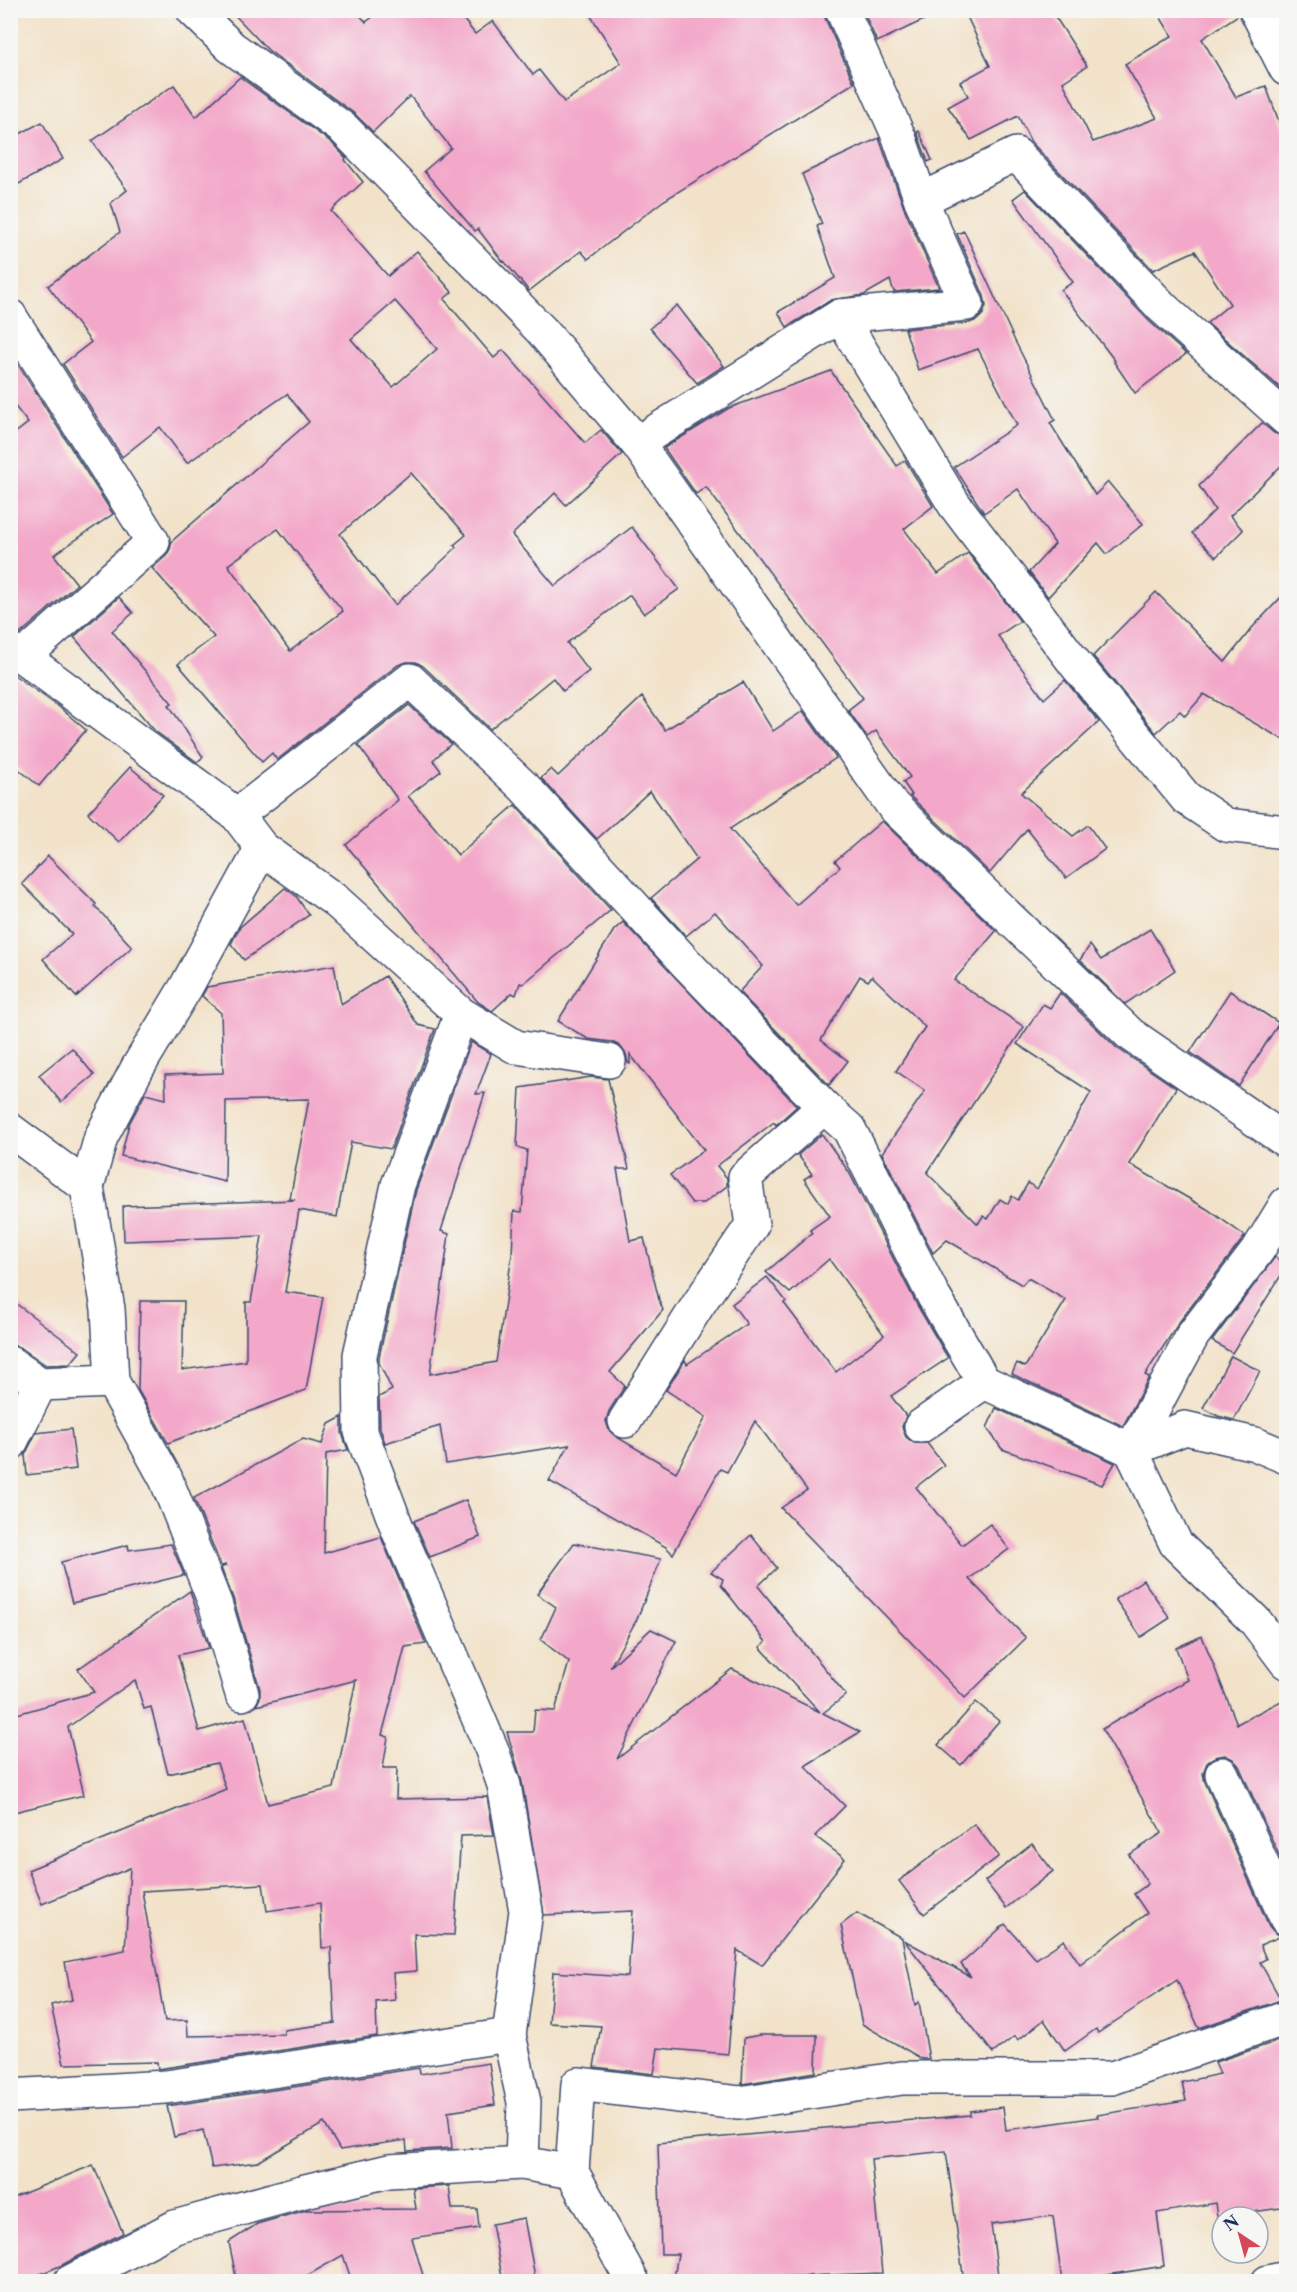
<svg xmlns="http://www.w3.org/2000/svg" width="1297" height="2292" font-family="'Libre Caslon Text',serif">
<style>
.building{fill:#f3a7c9;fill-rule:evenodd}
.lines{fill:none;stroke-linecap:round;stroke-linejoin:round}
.street-casing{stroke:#3b4a6e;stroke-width:36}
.street{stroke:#fff;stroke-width:33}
</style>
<rect width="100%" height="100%" fill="#f6f6f2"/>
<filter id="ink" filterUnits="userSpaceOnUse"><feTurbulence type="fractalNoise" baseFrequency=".0167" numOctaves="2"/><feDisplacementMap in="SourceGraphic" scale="12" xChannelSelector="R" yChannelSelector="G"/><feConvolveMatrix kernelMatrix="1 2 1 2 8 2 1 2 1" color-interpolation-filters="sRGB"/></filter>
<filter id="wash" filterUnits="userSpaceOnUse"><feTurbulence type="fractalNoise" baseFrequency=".008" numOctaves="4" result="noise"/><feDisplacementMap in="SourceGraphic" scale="24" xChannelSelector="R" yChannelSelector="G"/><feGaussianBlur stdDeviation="1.35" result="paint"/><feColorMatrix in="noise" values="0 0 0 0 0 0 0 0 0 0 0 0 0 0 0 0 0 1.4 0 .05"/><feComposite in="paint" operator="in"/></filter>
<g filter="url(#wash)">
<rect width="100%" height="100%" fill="#f2e2c9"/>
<g id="blocks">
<g class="building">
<path d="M230,10h125l11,12 16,-12h74l19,24 18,-13 40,54 6,-5 25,32 57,-39 -34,-53h237l1,8 29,65 -191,118 -75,58 -7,-8 -52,40 -25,-30 -1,1 -25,-33 -3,2 -51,-60 27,-23 -41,-52 -37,36 -18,-18 -87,-64z"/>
<path d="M863,10h82l-68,32z"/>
<path d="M964,10h87l36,56 -24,16 30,60 64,-24 -32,-54 47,-28 -16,-26h82v5l-36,24 34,58 30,-11 21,58v250l-80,-71 23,-19 -35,-53 -42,19 -122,-128 -13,-26 -47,24 -23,-33 20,-11 -8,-14 30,-16z"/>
<path d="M240,77l92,66 14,15 -1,2 18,22 -32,29 57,65 29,-25 35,41 -8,7 50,59 9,-8 82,93 16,-13 21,24 -56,51 -11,-12 -43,42 43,51 77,-59 47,62 -35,25 -14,-19 -63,48 22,28 -26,20 -10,-13 -63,51 -67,-63 -7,-4h-9l-9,3 -121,95 -5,-7 -10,9 -84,-98 36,-27 -62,-69 14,-12 4,-7 2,-8 137,-119 -22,-28 -100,69 -27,-36 -38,30 -59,-93 28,-22 -43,-56 72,-54 -9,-29 16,-13 -35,-49 82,-56 22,32zM395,301l42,48 -44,38 -42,-48zM411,473l55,62 -12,10 2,3 -61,57 -55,-71zM278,529l65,82 -53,40 -62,-86z"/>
<path d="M42,122l21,37 -53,30v-50z"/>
<path d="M919,131l13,29 -4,2 -11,-30z"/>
<path d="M879,138l25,70 35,80 -45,4 -4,-12 -26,15 -33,5 -44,27 -9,-15 57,-34 -18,-52 5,-2 -20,-50z"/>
<path d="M1025,190l124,131 37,33 -51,39 -21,-31 1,-1 -54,-71 12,-8 -60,-83z"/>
<path d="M964,231l51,110 40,79 -5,3 45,72 13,-13 35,42 -36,30 -9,-11 -50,54 -19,-25 26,-28 -37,-55 -34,24 -30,-46 63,-42 -39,-76 -60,21 -13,-41 64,-6 8,-3 6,-6 3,-8 -2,-10 -27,-62z"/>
<path d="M677,305l47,61 -27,17 -47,-55z"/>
<path d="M10,352l103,162 -59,41 23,29 -57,50 -10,-3v-194l18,-14 -18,-23z"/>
<path d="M831,371l66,95 8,-6 28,46 -29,23 34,45 30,-21 52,68 -22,15 46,63 21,-19 34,42 -78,71 52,43 15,-11 17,24 -39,29 -39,-49 -37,44 -80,-77 2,-1 -9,-13 7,-5 -34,-46 -9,6 -19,-27 15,-12 -157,-211 -10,7 -32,-46 65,-40z"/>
<path d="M1262,423l12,10 13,4v23l-57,56 13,14 -27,27 -24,-24 23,-23 -16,-24z"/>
<path d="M1287,591v151l-83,-48 -19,22 -5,-5 -24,22 -63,-77 63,-64 69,70 27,-34z"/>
<path d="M119,597l14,16 -21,18 60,72 -3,2 34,52 -6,5 -42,-31 -81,-94z"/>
<path d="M10,672l49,35 27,23 -47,56 -29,-24z"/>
<path d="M743,682l30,49 30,-20 33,47 -106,71 66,76 44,-38 -5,-6 47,-40 114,110 -42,49 70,47 -97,146 51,51 5,-8 5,3 12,-20 8,5 4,-8 6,4 10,-17 9,6 54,-97 -74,-48 26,-40 7,4 10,-15 57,55 59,40 -47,76 78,45 38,27 -65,85 -35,54 4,2 -26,49 -111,-52 5,-11 8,4 41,-67 -38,-22 -6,7 -75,-45 -14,13 -51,-100 43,-62 -29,-20 29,-44 -53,-51 -4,5 -8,-5 -39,64 27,21 -19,24 -90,-93 24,-26 -48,-54 -29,24 -35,-38 46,-39 -47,-68 -53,48 -56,-61 10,-9 7,7 84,-79 23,33z"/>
<path d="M409,705l42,39 -18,16 8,11 -33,25 50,59 57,-50 96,105 -88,74 -3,-1 -4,12 -4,-2 -20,18 -14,-9 -132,-157 52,-45 -40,-55z"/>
<path d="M130,767l33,28 -44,47 -31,-29z"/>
<path d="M48,856l48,48 -1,2 37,41 -56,50 -33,-38 29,-25 -50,-50z"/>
<path d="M285,888l11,8 13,19 -65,45 -13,-16 9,-17z"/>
<path d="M623,922l174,184 -21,19 -2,-3 -57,44 10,12v8l-23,17h-12l-22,-28 34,-25 -74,-96v10l-2,-1 -2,-9 -6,-8 -8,-4 -24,-3 -30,-18 56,-91z"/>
<path d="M1150,929l25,41 -50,34 -45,-44 10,-15 11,15z"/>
<path d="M334,965l7,39 44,-28 33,49 17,4 -44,120 -40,-7 -14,75 -38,-7 -14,82 38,5 -17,93 -138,53 -30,-53 2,-89h44l-2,69 64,-9v-59h5l11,-66 -138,5 -1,-35 172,-6 -5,-1 19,-100 -83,2 -1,81 -104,-26 8,-32 16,-30 21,5 -1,-24 58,-2 -2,-60 -19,-17 5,-9z"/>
<path d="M1230,991l49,32 -40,63 -49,-34z"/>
<path d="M471,1042l20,12 -15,40 9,-1 -44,138 8,3 -19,140 66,-12 16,-107 2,-44 8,1 5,-62 -10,-3 3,-59 71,-11 17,2 21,90h-12l13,72 14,-3 15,62 4,10 -53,62 15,14 -16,25 -3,10 3,9 6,6 61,36 30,-55 -40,-27 19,-30 2,4 60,-40 -15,-20 35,-27 19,24 -2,2 52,69 48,-37 -55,-76 -39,34 -24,-21 46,-39 -2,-3 20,-14 -26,-37 8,-5 -14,-19 24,-21 27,38 68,133 31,53 -57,38 15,20 -4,11 4,10 8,6h13l17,22 -28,22 46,58 28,-21 19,25 -40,30 57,59 -61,60 -184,-190 26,-18 -52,-69 -28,51 -7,-3 -47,85 -7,-7 -117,-66 20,-36 -123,19 -6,-38 -55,17 -5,-15 -1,-31 13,-7 -13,-27v-6l37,-167z"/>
<path d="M72,1048l22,27 -33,27 -22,-27z"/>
<path d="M1275,1257l12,9 -55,87 -20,-12z"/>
<path d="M10,1299l70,53 -10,12 -24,1 -25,-17 -11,-4z"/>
<path d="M1231,1356l29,15 -26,49 -16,-4 -15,-8z"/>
<path d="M996,1408l119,55 -13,22 -100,-36 -15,-21z"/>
<path d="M342,1417v16l6,17 -22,4 -2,99 57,-16 45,107 -21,3 -23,88 6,2 -5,31h14l-1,31 91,-2 7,38 -33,1 -7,99 -40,-1 2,37 -23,2 2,27 -19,2 1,34 -213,32 -6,1 -1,-7 -93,2 -13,-59 21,-5 -7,-38 60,-12 5,-82 -88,36 -14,-34 198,-81 -9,-26 -49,11 -17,-67 -7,2 -9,-29 -67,47 16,68 -74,18v-97l84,-24 -16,-23 112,-78 19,57 -31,7 21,76 46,-13 23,86 66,-16 22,-108 -100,26 4,-8v-9l-27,-91 -12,-30 5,-3 -5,1 -27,-68 109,-59 19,5 7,-20zM263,1884l4,27 53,-8 2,45 9,-1 4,76 -51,7v4l-96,2 -1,-16 -22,1 -23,-130z"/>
<path d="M71,1429l5,40 -49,6 -2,-20 11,-22z"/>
<path d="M466,1500l14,37 -50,20 -16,-36z"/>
<path d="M751,1535l26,33 -19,18 88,109 -23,18 37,19 -55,34 40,40 -30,30 30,23 -83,106 -25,-15 -9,104 -70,-6 -4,26 -60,-7 7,-41 -52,-3 4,-51 75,5 5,-66 -89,4 -22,-133 -15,-50h26l2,-22 20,1 14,-49 -28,-22 15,-33 -19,-13 37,-51 87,16 -24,60 -27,48 41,-38 25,12 -59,118 115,-90 88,43 -60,-65 6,-5 -45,-57 2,-6 -12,-7z"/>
<path d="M171,1544l13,31 -112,28 -11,-41 67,-17 1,5z"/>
<path d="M1143,1580l27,38 -29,19 -26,-38z"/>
<path d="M1202,1636l35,88 50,-26v175l-48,-107 -6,-7 -8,-4 -10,2 -8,6 -4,10 2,9 64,144 6,7 7,3 -22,9 6,14 -6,3 21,38 -82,28 -22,-48 -79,53 -2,-4 -31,22 -21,-31 -26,20 -3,-4 -22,17 -89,-113 67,37 -10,-13 44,-40 31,35 28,-19 16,24 67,-51 -13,-19 14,-10 -19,-29 33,-22 -60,-104 86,-49 -12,-32z"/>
<path d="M976,1702l23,19 -38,44 -23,-20z"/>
<path d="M974,1824l25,32 -75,58 -25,-33z"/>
<path d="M1032,1844l21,27 -47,37 -21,-27z"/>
<path d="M857,1913l45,25 13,67 4,-3 10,57h-7l-60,-35 -21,-99z"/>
<path d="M760,2035h57l-1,37 -74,12 2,-46z"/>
<path d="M1287,2038v169l-70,10 -2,-14 -58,10 7,53 -64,10v6h-38l-9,-66 -62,8 8,58h-35l-18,-131 -75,8 11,114 -107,4v5h-102l5,-28h-17l-3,-111 312,-28v-4l33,-4 3,23 92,-13 -1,-2 89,-14 -4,-19 38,-8 -5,-12z"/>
<path d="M489,2063l6,42 -47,7 4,36 -45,3 -1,-11 -66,10 -16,-27 -66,39 -46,6 -9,-38 -29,7 -7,-31 252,-38 1,6z"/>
<path d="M93,2165l30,68 -61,32 -40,17h-12v-83z"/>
<path d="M449,2186l3,23h25l2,19 -67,10 13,44h-73l-9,-27 -47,27h-59l-8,-40 28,-18 49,-14 110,-1 -3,-21z"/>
<path d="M524,2218l12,64h-33l-11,-58z"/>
</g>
</g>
</g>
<g filter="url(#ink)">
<use href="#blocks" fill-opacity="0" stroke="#3b4a6e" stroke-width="1.5"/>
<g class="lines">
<defs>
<g id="street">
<path d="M193,10l38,37 113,82 198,202 95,112 256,363 237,228 156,107"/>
<path d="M1256,10l30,59"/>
<path d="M921,200l95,-46 147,154 123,111"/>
<path d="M10,316l143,226 -130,115"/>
<path d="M840,316l114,188 123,162 109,132 40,27 60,7"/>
<path d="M637,443l203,-127 127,-12 -46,-104 -22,-63 -57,-127"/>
<path d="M10,650l13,7 214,158 25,33 74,53 125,113 55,33 93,14"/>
<path d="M237,815l173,-135 114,107 161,175 139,145 25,22 85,168 50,85 -63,44"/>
<path d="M461,1014l-63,171 -38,170 1,77 37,98 94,220 12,35 22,126 -17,124 15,67 -2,61"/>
<path d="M10,1130l77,57"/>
<path d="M10,1363l30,21 72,-3"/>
<path d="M984,1382l147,68 45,94 80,78 30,40"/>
<path d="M625,1421l73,-116 54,-80 -7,-48 79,-70"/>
<path d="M10,1444l30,-60"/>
<path d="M1131,1450l62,-115 65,-85 28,-46"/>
<path d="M1131,1450l54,-22 70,16 31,13"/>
<path d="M242,1694l-27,-91 -49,-124 -54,-98 -4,-72 -21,-122 14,-50 37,-70 48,-80 76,-139"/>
<path d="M1222,1774l64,144"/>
<path d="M10,2096l156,-9 343,-52"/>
<path d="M70,2282l105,-55 126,-35 88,-21 133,-8 50,9"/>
<path d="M633,2282l-61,-110 6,-88 161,19 163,-25h210l174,-60"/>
<path d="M1268,2282l18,-4"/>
</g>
</defs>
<use href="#street" class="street-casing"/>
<use href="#street" class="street"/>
</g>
</g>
<rect width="1297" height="2292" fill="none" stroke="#f6f6f2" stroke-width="36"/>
<g transform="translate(1240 2235) rotate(324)"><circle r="28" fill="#f6f6f2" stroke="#9ea6b7" stroke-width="1.5"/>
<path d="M0-4.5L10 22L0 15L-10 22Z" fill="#d1495b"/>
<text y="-9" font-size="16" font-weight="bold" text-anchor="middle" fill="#1b2f5e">N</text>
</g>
</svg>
